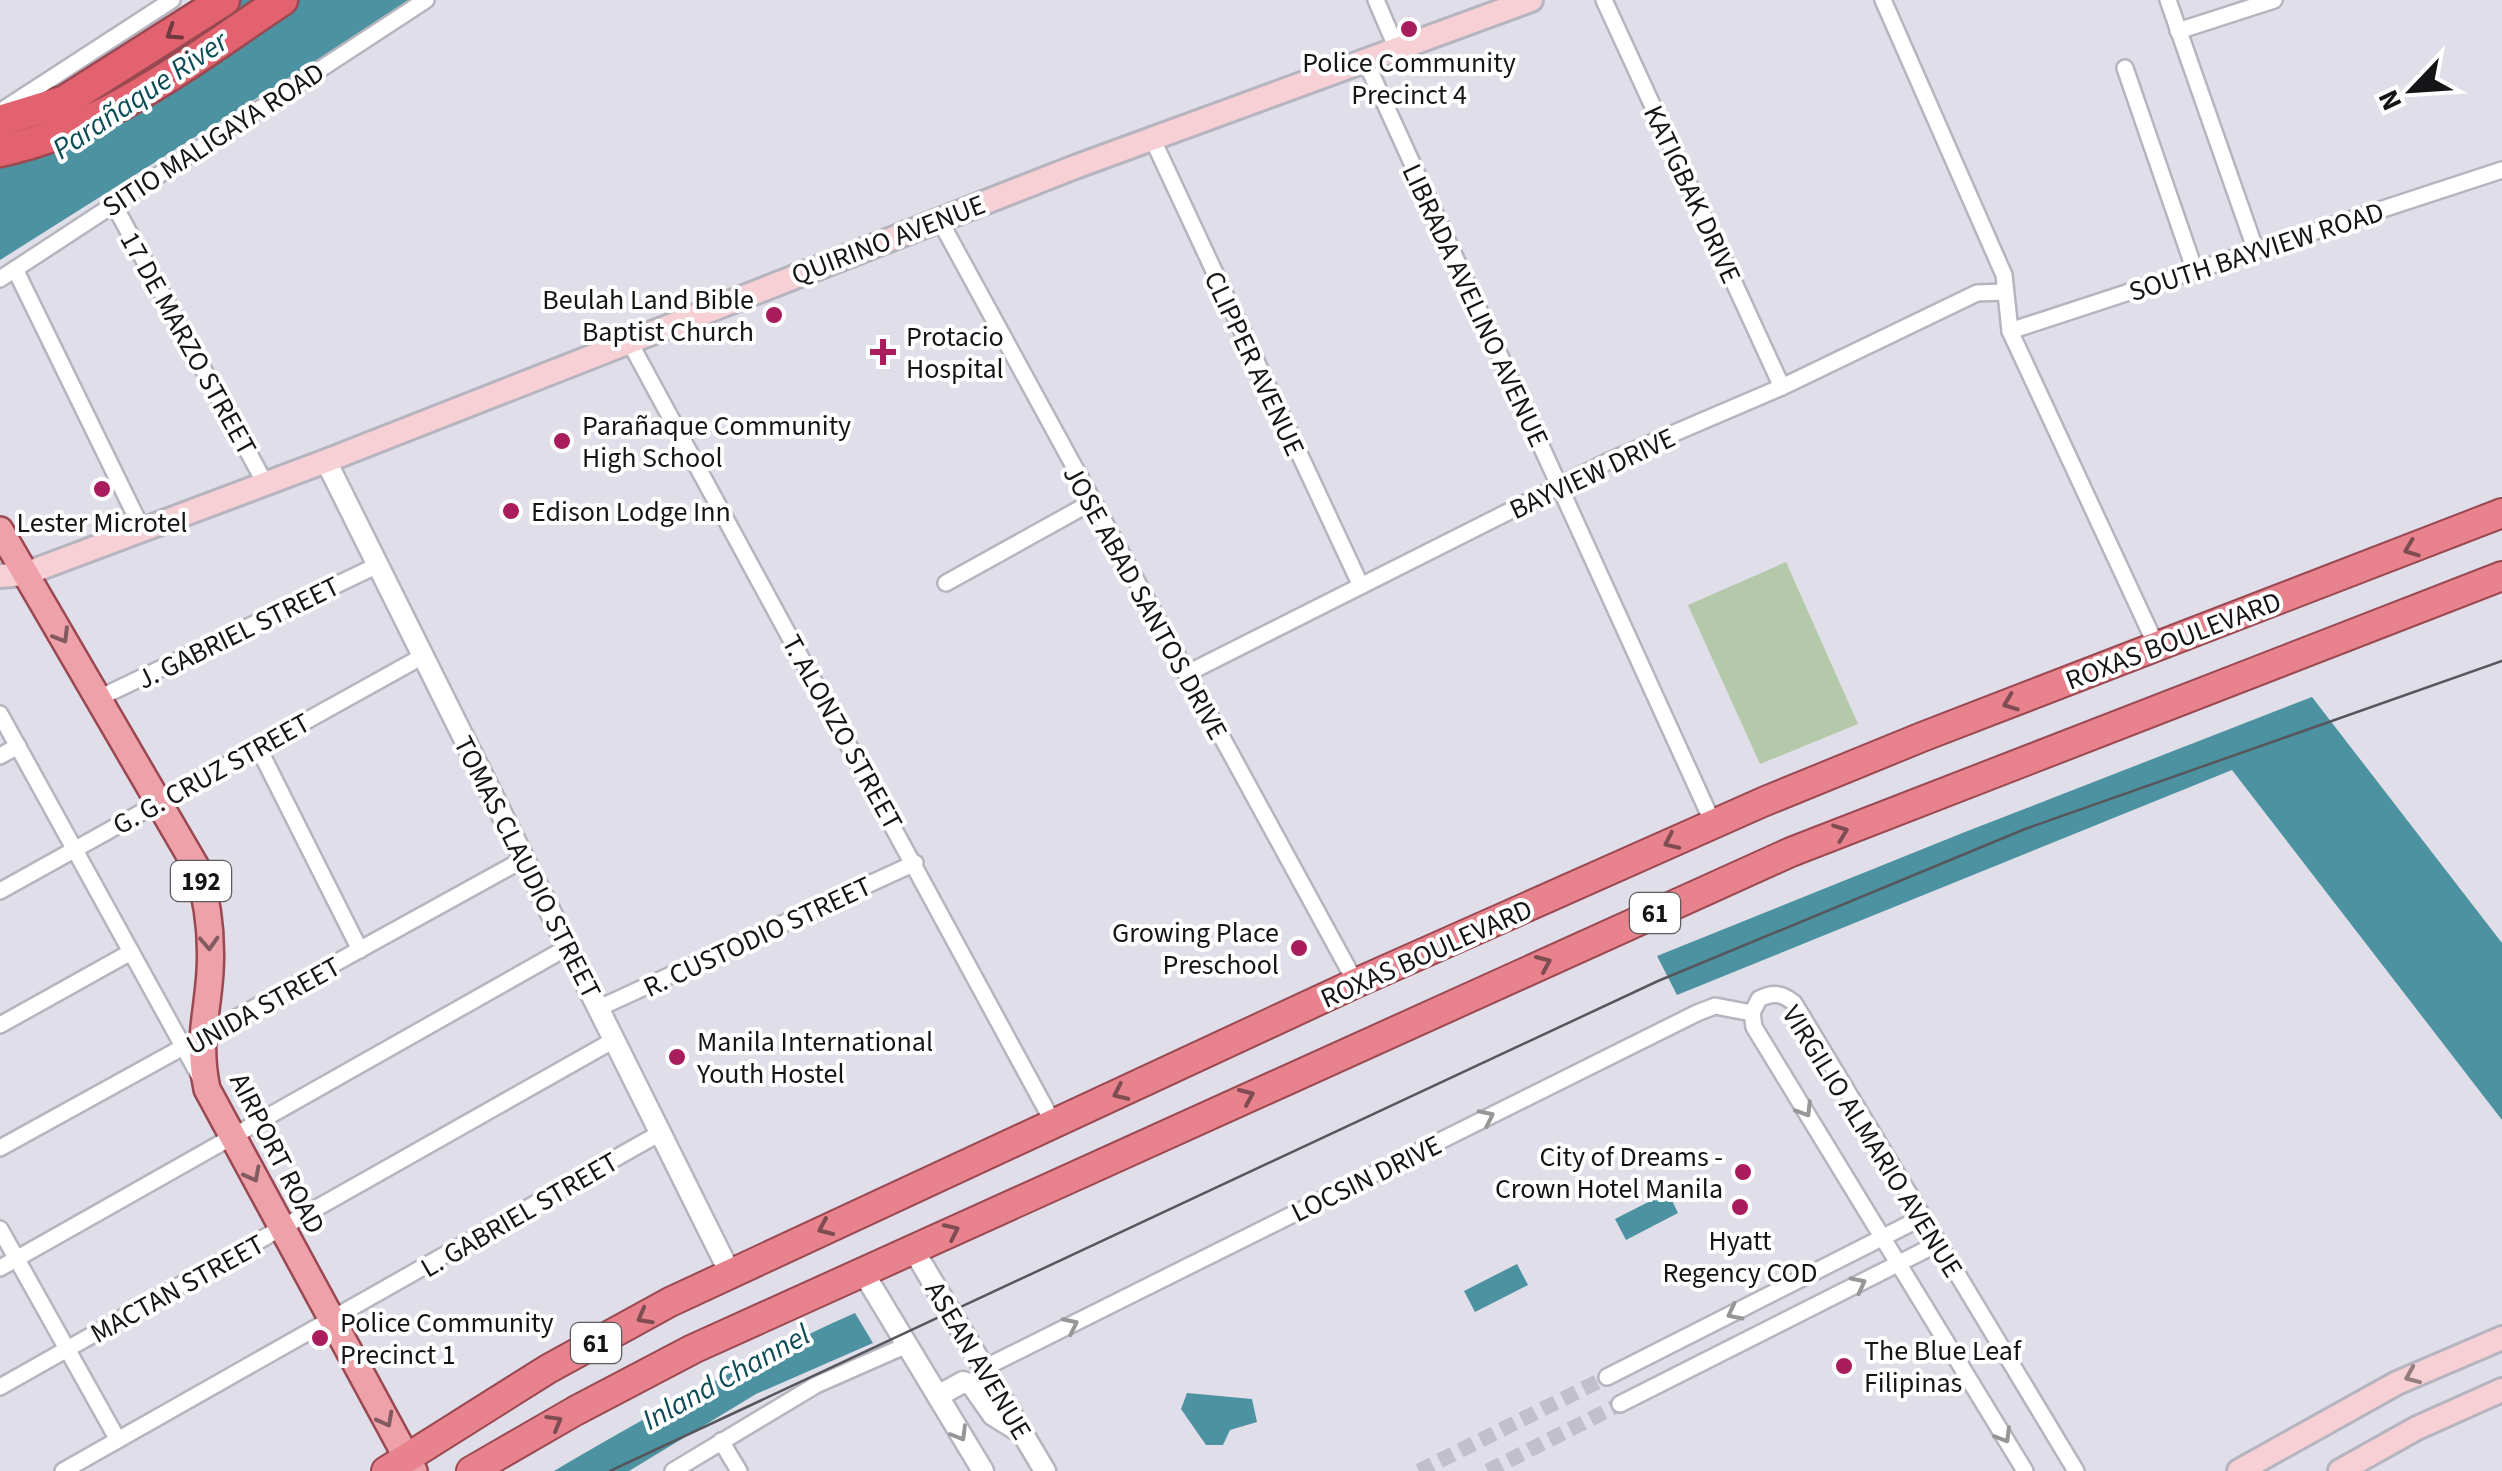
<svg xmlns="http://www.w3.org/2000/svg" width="2502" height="1471" font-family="'Source Sans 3',sans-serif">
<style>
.green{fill:#b3c9aa}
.water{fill:#4c92a0}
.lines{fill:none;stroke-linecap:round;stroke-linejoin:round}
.minor-tunnel{stroke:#c1c0ca;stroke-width:15;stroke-dasharray:15 8;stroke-linecap:butt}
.minor-casing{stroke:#b6b4bf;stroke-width:20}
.tertiary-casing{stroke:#b6b4bf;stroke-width:25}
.secondary-casing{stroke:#b6b4bf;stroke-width:28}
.primary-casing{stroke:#9a4851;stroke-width:30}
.trunk-casing{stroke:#9a4851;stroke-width:32}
.motorway-casing{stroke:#9a4851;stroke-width:35}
.minor{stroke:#fff;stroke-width:15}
.tertiary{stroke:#fff;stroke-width:20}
.secondary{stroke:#f6d0d4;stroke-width:22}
.primary{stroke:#eea1a9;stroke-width:25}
.trunk{stroke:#e8828c;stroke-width:28}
.motorway{stroke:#e2636f;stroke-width:30}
.tram{stroke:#56565c;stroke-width:2.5}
.oneway{stroke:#71383f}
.oneway2{stroke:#7e4c52}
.oneway3{stroke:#825b60}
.oneway4{stroke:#969697}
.oneway5{stroke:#917c7f}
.poi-dot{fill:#aa1d5c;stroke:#fff;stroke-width:4}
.labels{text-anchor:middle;stroke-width:8;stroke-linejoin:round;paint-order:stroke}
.shield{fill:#fff;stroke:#5b5b5d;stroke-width:2.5}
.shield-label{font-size:25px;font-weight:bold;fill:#151518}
.poi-label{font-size:28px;fill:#151518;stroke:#fff;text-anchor:start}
.street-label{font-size:28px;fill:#151518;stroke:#fff}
.water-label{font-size:30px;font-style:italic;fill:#0c4c56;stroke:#fff}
</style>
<rect width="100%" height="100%" fill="#dfdee9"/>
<path class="green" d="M1786,562l72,162 -98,40 -72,-159z"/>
<g class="water">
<path d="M199,0h213l-412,260v-133z"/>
<path d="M2312,697l190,246v177l-270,-350 -555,225 -20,-39 308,-124z"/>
<path d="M1668,1192l10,21 -52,27 -11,-21z"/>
<path d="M1517,1264l11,21 -53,27 -11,-21z"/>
<path d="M855,1313l18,30 -117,51 -127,77h-75c98,-58 197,-112 301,-158z"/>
<path d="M1187,1393l65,6 5,23 -27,8 -7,15h-17l-25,-36z"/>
</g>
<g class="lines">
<g class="minor-tunnel">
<path d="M1419,1471l188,-94"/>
<path d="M1488,1471l132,-67"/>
</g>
<defs>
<g id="minor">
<path d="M1376,0l21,49"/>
<path d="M1604,0l178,387"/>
<path d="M1883,0l121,275 6,56 147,316"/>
<path d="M2168,0l88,251"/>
<path d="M2178,31l96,-31"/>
<path d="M1365,60l348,763"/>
<path d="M2125,68l70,203"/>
<path d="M4,109l168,-109"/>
<path d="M1152,138l209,448"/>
<path d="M113,203l152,280"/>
<path d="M939,219l417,764"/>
<path d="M15,269l127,260"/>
<path d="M0,279l426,-279"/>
<path d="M2010,331l492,-161"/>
<path d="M629,341l425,783"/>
<path d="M946,583l146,-81"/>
<path d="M1186,674l423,-213 173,-74 195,-94 28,-1"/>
<path d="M99,698l279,-133"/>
<path d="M0,714l200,363"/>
<path d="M258,747l102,203"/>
<path d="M0,756l18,-10"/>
<path d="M0,891l423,-235"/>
<path d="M599,1008l316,-145"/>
<path d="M0,1025l131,-73"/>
<path d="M0,1148l524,-289"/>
<path d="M0,1229l118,211"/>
<path d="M0,1268l568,-321"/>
<path d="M984,1368l713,-355 18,-7 37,7"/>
<path d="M1607,1377l314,-159"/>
<path d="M0,1387l614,-347"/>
<path d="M1620,1404l317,-160"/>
<path d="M721,1441l18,30"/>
<path d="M63,1471l597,-338"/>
<path d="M673,1471l143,-86 91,-40"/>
<path d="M2025,1471l-271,-444 -2,-14 7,-14c14,-7 23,-6 35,4l282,468"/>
</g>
<g id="tertiary">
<path d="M326,461l404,812"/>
<path d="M913,1249l132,222"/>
<path d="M863,1272l120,199"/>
<path d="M938,1396l25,-14 9,3 21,30 24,15"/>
</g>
<g id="secondary">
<path d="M0,576l25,-2 301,-113 749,-294 456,-167"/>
<path d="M2239,1471l158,-88 105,-45"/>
<path d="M2340,1471l77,-43 85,-38"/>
</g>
<path id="primary" d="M0,530l198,340c10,32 14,68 12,102 -3,47 -13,68 -3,117l207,382"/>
<g id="trunk">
<path d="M386,1471l162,-102 122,-67 686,-319 407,-181 159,-65 580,-224"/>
<path d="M471,1471l104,-60 118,-62 1098,-497 711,-276"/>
</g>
<g id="motorway">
<path d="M0,121l65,-20 159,-101"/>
<path d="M0,151c106,-22 193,-92 282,-151"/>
</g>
</defs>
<use href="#minor" class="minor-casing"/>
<use href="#tertiary" class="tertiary-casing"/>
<use href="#secondary" class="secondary-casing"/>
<use href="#primary" class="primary-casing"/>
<use href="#trunk" class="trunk-casing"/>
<use href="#motorway" class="motorway-casing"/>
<use href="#minor" class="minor"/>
<use href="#tertiary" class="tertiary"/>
<use href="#secondary" class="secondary"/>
<use href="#primary" class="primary"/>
<use href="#trunk" class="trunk"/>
<use href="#motorway" class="motorway"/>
<path class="tram" d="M610,1471l1048,-490 367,-152 477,-168"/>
</g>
<defs><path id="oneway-chevron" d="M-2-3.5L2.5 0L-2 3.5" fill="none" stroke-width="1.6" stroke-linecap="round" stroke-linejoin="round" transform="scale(2.5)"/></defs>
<use class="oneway" href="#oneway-chevron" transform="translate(173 33) rotate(147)"/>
<g class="oneway2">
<use href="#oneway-chevron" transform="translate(2411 549) rotate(159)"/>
<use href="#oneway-chevron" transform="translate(2010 703) rotate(159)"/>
<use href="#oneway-chevron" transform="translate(1841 832) rotate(-21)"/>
<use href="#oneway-chevron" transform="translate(1671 842) rotate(155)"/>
<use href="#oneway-chevron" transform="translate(1544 963) rotate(-24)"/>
<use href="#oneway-chevron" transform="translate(1120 1093) rotate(155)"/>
<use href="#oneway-chevron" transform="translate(1247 1096) rotate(-24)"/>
<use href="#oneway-chevron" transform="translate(825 1228) rotate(156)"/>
<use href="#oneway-chevron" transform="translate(952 1231) rotate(-25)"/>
<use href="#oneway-chevron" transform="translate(644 1317) rotate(151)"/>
<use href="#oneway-chevron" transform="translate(555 1422) rotate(-30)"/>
</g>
<g class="oneway3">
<use href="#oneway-chevron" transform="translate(62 636) rotate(59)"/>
<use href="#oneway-chevron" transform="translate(209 943) rotate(87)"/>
<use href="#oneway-chevron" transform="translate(253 1175) rotate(62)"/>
<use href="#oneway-chevron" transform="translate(386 1420) rotate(62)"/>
</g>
<g class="oneway4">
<use href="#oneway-chevron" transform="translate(1805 1110) rotate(58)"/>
<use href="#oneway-chevron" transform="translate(1487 1117) rotate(-26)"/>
<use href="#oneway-chevron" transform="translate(1859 1284) rotate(-27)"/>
<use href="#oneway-chevron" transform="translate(1734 1313) rotate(153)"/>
<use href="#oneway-chevron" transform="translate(1071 1325) rotate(-26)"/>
<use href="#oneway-chevron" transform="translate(960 1434) rotate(59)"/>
<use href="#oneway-chevron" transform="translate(2004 1436) rotate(59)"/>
</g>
<use class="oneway5" href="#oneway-chevron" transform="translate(2412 1376) rotate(157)"/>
<g class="poi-dot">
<circle cx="1409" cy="29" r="10"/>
<circle cx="774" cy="315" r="10"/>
<path d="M878 337h10v10h10v10h-10v10h-10v-10h-10v-10h10z"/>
<circle cx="562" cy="441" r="10"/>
<circle cx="102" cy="489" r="10"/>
<circle cx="511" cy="511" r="10"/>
<circle cx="1299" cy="948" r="10"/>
<circle cx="677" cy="1057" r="10"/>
<circle cx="1743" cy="1172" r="10"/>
<circle cx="1740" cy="1207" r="10"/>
<circle cx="320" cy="1338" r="10"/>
<circle cx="1844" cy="1366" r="10"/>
</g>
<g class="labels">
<g class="shield">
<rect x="171" y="861" width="60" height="40" rx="8"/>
<rect x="1630" y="893" width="50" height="40" rx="8"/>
<rect x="571" y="1323" width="50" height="40" rx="8"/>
</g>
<g class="shield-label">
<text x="201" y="890">192</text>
<text x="1655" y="922">61</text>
<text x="596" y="1352">61</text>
</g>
<g class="poi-label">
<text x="1409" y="72" text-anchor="middle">Police Community<tspan x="1409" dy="32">Precinct 4</tspan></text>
<text x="754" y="309" text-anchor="end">Beulah Land Bible<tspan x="754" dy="32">Baptist Church</tspan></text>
<text x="906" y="346">Protacio<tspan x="906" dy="32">Hospital</tspan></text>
<text x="582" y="435">Parañaque Community<tspan x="582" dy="32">High School</tspan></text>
<text x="531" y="521">Edison Lodge Inn</text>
<text x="102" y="532" text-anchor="middle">Lester Microtel</text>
<text x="1279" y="942" text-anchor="end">Growing Place<tspan x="1279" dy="32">Preschool</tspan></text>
<text x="697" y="1051">Manila International<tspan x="697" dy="32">Youth Hostel</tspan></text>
<text x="1723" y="1166" text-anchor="end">City of Dreams -<tspan x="1723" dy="32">Crown Hotel Manila</tspan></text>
<text x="1740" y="1250" text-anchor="middle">Hyatt<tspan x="1740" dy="32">Regency COD</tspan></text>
<text x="340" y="1332">Police Community<tspan x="340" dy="32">Precinct 1</tspan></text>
<text x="1864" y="1360">The Blue Leaf<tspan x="1864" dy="32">Filipinas</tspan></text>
</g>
<g class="street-label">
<text transform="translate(213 139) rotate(-33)" y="10">SITIO MALIGAYA ROAD</text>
<text transform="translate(1693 194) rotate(65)" y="10">KATIGBAK DRIVE</text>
<text transform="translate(888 239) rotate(-21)" y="10">QUIRINO AVENUE</text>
<text transform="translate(2256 251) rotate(-18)" y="10">SOUTH BAYVIEW ROAD</text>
<text transform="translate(1476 305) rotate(65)" y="10">LIBRADA AVELINO AVENUE</text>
<text transform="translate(189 343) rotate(61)" y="10">17 DE MARZO STREET</text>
<text transform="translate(1255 363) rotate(65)" y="10">CLIPPER AVENUE</text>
<text transform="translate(1592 473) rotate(-25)" y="10">BAYVIEW DRIVE</text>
<text transform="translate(1146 602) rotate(61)" y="10">JOSE ABAD SANTOS DRIVE</text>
<text transform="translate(238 632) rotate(-26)" y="10">J. GABRIEL STREET</text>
<text transform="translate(2173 640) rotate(-21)" y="10">ROXAS BOULEVARD</text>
<text transform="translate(843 732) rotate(61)" y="10">T. ALONZO STREET</text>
<text transform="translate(211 773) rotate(-29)" y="10">G. G. CRUZ STREET</text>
<text transform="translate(528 867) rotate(63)" y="10">TOMAS CLAUDIO STREET</text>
<text transform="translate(757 936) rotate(-25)" y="10">R. CUSTODIO STREET</text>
<text transform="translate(1426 953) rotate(-24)" y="10">ROXAS BOULEVARD</text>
<text transform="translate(263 1005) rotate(-29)" y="10">UNIDA STREET</text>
<text transform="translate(1873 1141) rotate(58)" y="10">VIRGILIO ALMARIO AVENUE</text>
<text transform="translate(278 1153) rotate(63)" y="10">AIRPORT ROAD</text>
<text transform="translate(1366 1178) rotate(-26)" y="10">LOCSIN DRIVE</text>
<text transform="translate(519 1214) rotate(-30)" y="10">L. GABRIEL STREET</text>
<text transform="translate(177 1288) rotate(-29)" y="10">MACTAN STREET</text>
<text transform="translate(979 1360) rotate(59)" y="10">ASEAN AVENUE</text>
</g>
<g class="water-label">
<text transform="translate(140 95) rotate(-34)" y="10">Parañaque River</text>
<text transform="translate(726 1377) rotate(-29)" y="10">Inland Channel</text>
</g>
</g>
<g transform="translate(2412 90) rotate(245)" stroke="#ffffff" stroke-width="8" paint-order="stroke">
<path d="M0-8L18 38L0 25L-18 38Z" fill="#151518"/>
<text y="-15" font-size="28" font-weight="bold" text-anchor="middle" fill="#151518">N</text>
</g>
</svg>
